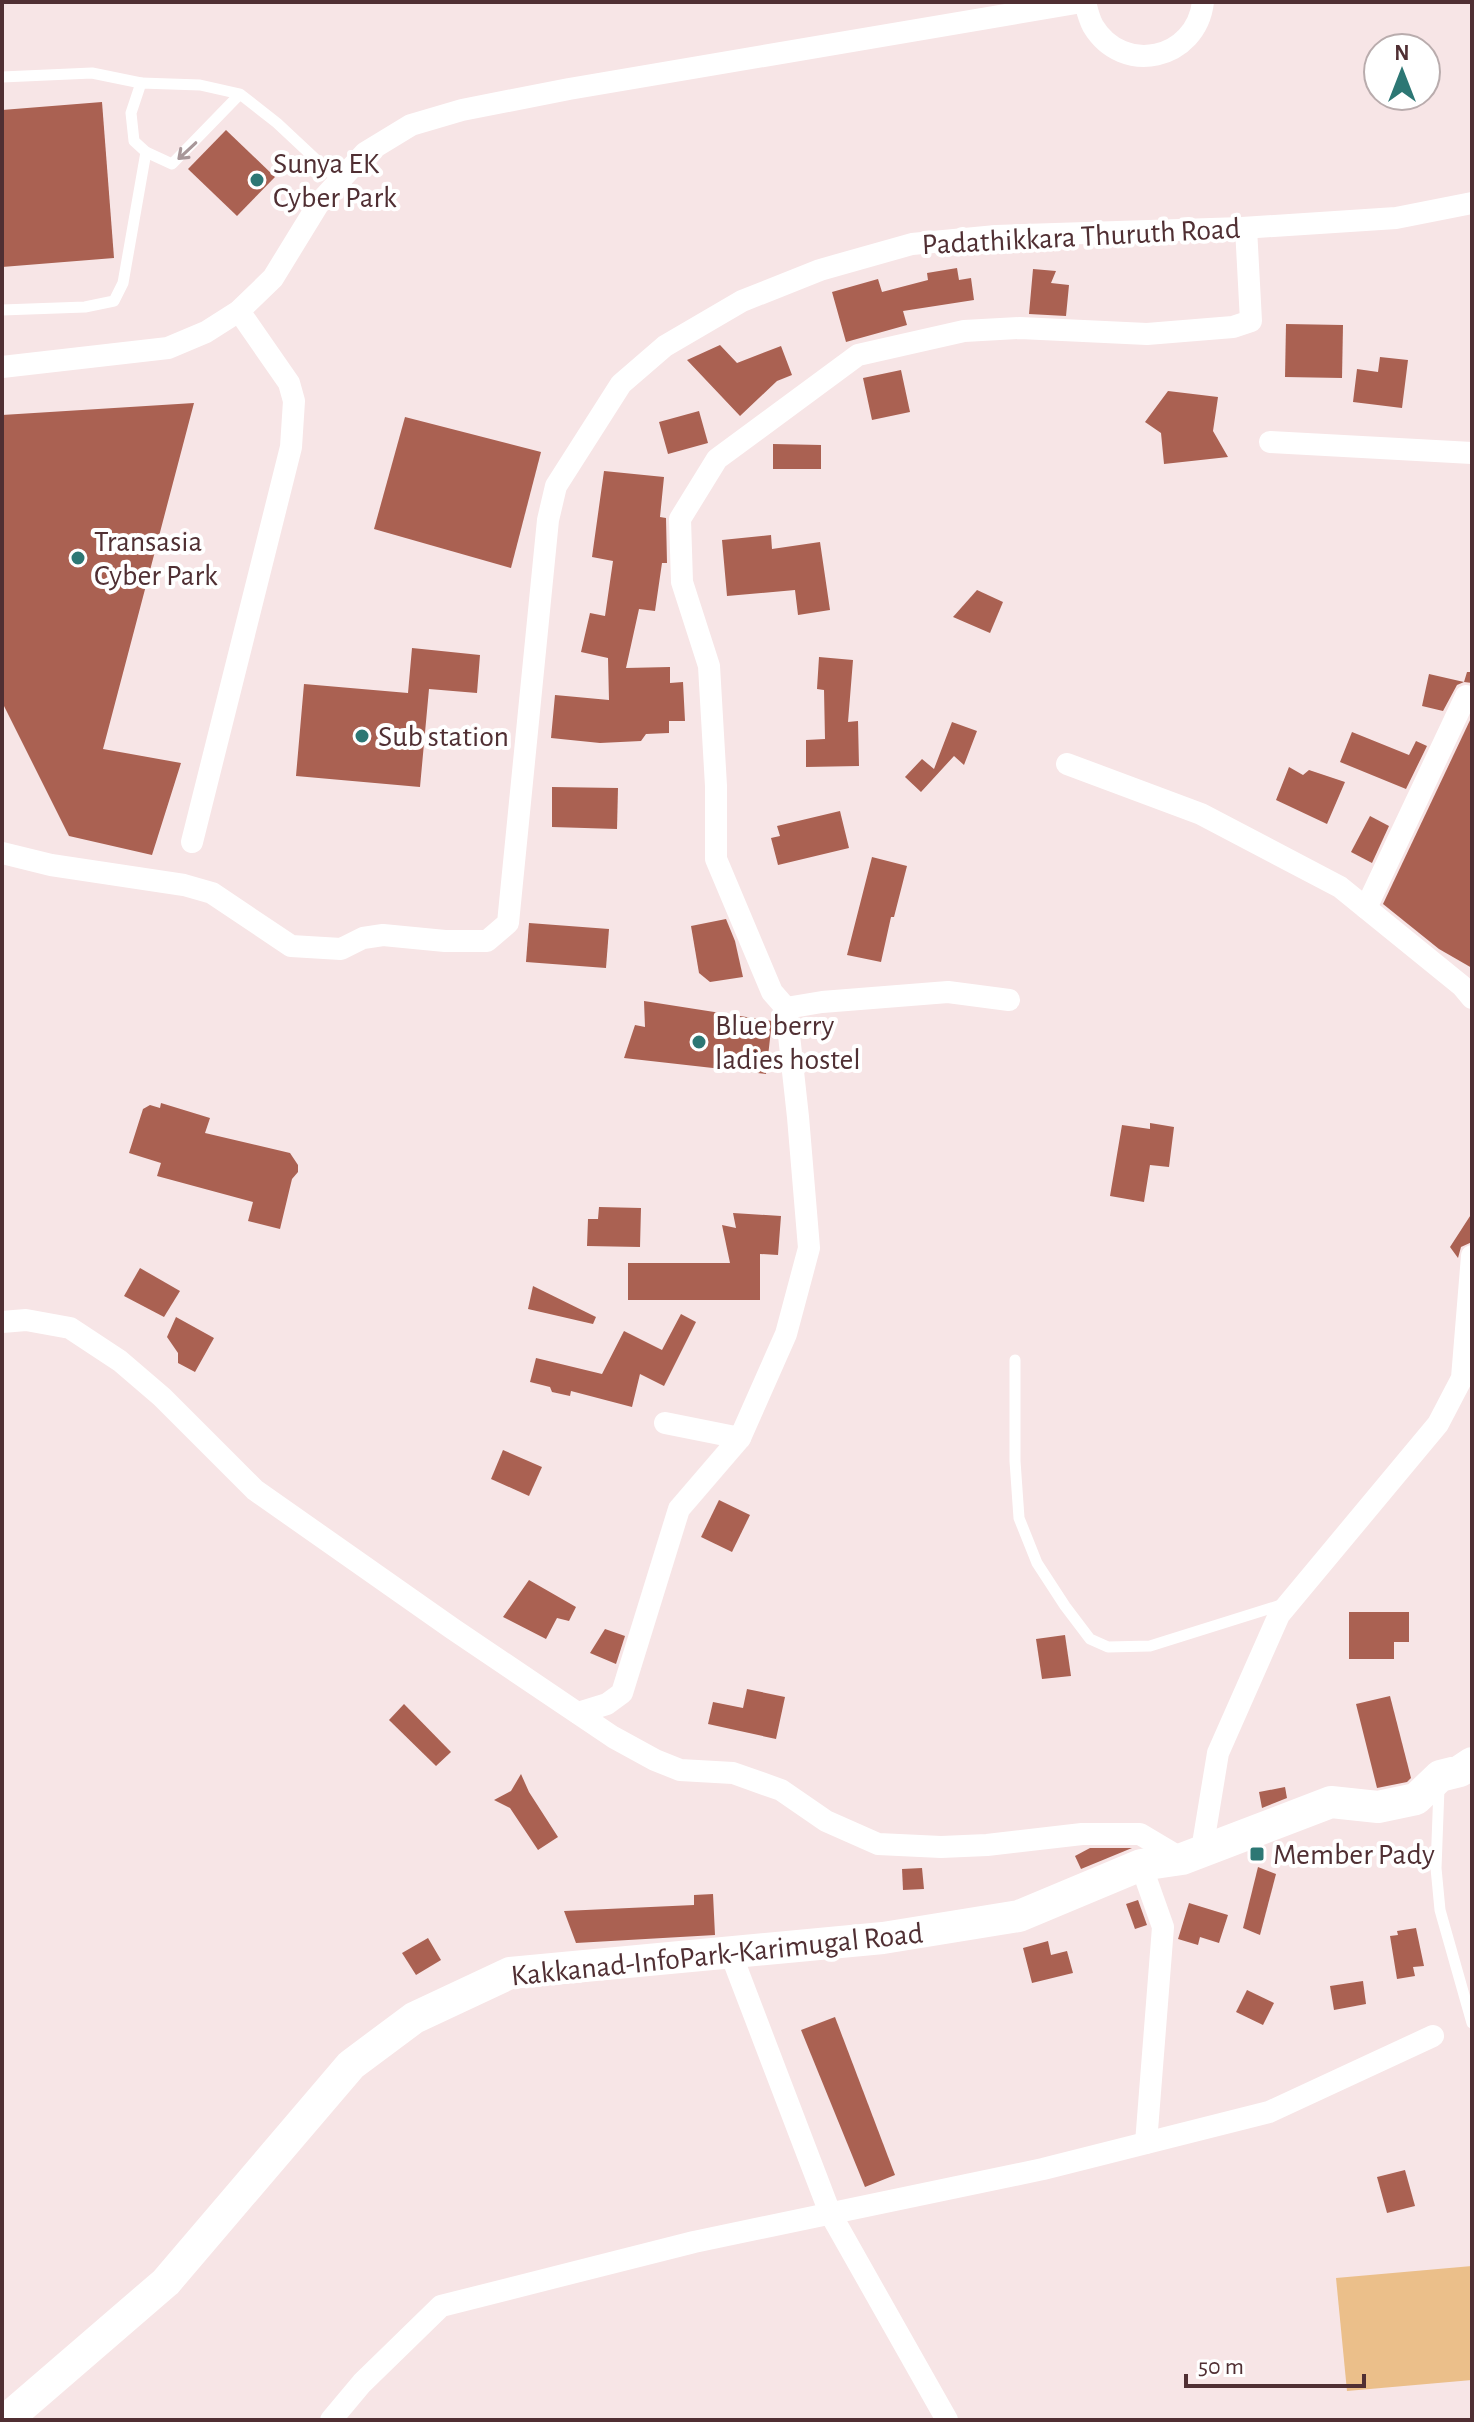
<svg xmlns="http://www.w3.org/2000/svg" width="1474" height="2422" font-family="'Alegreya Sans',sans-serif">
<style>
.green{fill:#ebbf8a}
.building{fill:#aa6152}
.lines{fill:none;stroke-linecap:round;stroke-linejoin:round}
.service{stroke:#fff;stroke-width:11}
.minor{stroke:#fff;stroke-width:22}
.secondary{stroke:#fff;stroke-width:32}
.oneway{stroke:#a89799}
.poi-dot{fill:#2d7774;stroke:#fff;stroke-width:3}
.labels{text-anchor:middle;stroke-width:8;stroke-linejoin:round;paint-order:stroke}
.poi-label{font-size:30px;fill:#502f33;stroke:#fff;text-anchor:start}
.street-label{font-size:30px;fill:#502f33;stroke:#fff}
</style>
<rect width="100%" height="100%" fill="#f7e5e6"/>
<path class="green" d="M1472,2266v114l-125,11 -11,-113z"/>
<g class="building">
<path d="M102,102l12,156 -112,9v-157z"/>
<path d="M226,130l49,47 -38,39 -49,-47z"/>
<path d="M957,268l2,12 12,-2 3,22 -71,11 4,14 -61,17 -14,-50 46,-13 4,13 46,-12 -1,-7z"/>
<path d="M1033,269l23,2 -5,12 18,2 -3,31 -37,-2z"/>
<path d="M1286,324l57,1 -1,53 -57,-1z"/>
<path d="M720,345l17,18 44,-17 11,29 -15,6 -37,35 -53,-56z"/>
<path d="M1380,357l28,3 -6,48 -49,-6 4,-33 21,3z"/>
<path d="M901,370l9,42 -38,8 -9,-42z"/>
<path d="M1168,391l50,6 -5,34 15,26 -64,7 -3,-31 -16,-11z"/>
<path d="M194,403l-91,346 78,14 -29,92 -83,-19 -67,-134v-287z"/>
<path d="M699,411l9,32 -40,11 -9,-32z"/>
<path d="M405,417l136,35 -30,116 -137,-39z"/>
<path d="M773,444l48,1v24h-48z"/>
<path d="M604,471l60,6 -4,40 6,1 1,45h-5l-7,48 -16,-2 -13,59 44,-1v16l13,-1 2,39h-16v12l-23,1 -5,7 -41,2 -49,-5 4,-43 54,5 -1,-42 -27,-6 9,-39 15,3 8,-55 -21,-4z"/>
<path d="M771,535l1,14 48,-7 10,68 -32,5 -3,-25 -68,6 -5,-56z"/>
<path d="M977,590l26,12 -13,31 -37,-16z"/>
<path d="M412,648l68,7 -3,38 -48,-4 -9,98 -124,-11 8,-92 104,9z"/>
<path d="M819,657l34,3 -5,62 10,-1 1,45 -53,1v-27l19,-1 -1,-49 -7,-1z"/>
<path d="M1467,672h5v11l-8,-1 -7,3 -14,26 -21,-5 7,-32 35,8z"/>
<path d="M1472,716v252l-33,-19 -56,-45z"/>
<path d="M952,722l25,9 -13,34 -10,-9 -33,36 -16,-15 17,-18 12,10z"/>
<path d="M1352,732l57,23 7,-14 11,5 -21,43 -66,-27z"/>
<path d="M1289,767l14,8 6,-5 36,12 -18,42 -51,-24z"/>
<path d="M552,787l66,1 -1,41 -65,-2z"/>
<path d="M840,811l9,37 -71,17 -7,-27 9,-2 -3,-10z"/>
<path d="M1370,816l19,10 -17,37 -21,-11z"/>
<path d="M872,857l35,9 -13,51h-3l-10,45 -34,-7z"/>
<path d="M726,919l9,22 8,36 -33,5 -11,-9 -8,-47z"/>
<path d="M529,923l80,6 -3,39 -80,-6z"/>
<path d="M644,1001l128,20 -6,53 -142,-16 11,-33 10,2z"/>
<path d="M161,1103l49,15 -5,15 85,20 8,12v7l-6,7 -12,50 -32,-8 5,-19 -96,-26 4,-13 -32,-10 14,-44 7,-4 10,3z"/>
<path d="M1150,1123l24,4 -5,40 -19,-2 -6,37 -34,-6 12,-71 28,4z"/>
<path d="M599,1207l42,1 -1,39 -53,-1 1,-27h10z"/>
<path d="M733,1213l48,3 -3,39 -18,-1v46h-132v-37h102l-8,-38 14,3z"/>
<path d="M1472,1213v29l-11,5 -3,11 -8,-11z"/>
<path d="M140,1268l40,23 -16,26 -40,-21z"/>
<path d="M533,1286l63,31 -3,7 -65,-15z"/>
<path d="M681,1314l15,8 -32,64 -24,-12 -8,33 -61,-16 -1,5 -18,-4 -2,-5 -20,-5 6,-24 66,16 22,-43 38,19z"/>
<path d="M176,1317l38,21 -19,34 -17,-9v-10l-11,-16z"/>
<path d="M503,1450l39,17 -13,29 -38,-17z"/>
<path d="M719,1500l31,15 -18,37 -31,-15z"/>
<path d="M529,1580l47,27 -7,14 -12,-3 -11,21 -43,-22z"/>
<path d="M1349,1612h60v30h-15v17h-45z"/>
<path d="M605,1629l20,7 -9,28 -26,-11z"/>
<path d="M1065,1635l6,41 -29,3 -6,-40z"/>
<path d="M747,1689l38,8 -9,42 -68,-15 5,-22 30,6z"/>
<path d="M1390,1696l21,82 -4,4 -30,6 -21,-84z"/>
<path d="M404,1704l47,48 -15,14 -47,-46z"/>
<path d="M521,1774l8,18 29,45 -20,13 -28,-42 -16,-8 17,-9z"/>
<path d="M1285,1787l2,11 -25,10 -3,-16z"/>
<path d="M1090,1848h42l-51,21 -6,-13z"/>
<path d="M1258,1867l18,7 -16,61 -17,-7z"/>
<path d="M922,1868l2,21 -21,1 -1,-21z"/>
<path d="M713,1894l2,41 -139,8 -12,-32 130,-6v-10z"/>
<path d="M1138,1900l9,25 -12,4 -9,-25z"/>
<path d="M1189,1903l39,12 -9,28 -19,-6 -2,8 -20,-6z"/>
<path d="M1416,1928l8,38 -11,1 2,9 -18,3 -7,-43 8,-1 -1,-4z"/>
<path d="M428,1938l13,22 -25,15 -14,-22z"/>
<path d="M1048,1941l3,14 16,-4 6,22 -41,10 -9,-35z"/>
<path d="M1363,1981l3,23 -32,6 -4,-24z"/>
<path d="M1247,1990l27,13 -11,22 -27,-13z"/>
<path d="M835,2017l60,158 -30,12 -64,-157z"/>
<path d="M1405,2170l10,36 -28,7 -10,-36z"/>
</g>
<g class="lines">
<g class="service">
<path d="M2,77l90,-4 49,10"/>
<path d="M240,94l-68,70 -26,-12 -12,-11 -3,-28 10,-30 59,2 40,9 37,29 62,58"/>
<path d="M2,310l83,-3 29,-6 9,-18 23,-131"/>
<path d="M1015,1360v101l4,57 18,45 28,43 25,33 18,8 42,-1 131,-41"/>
<path d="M1439,1788l-3,80 4,42 32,113"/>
</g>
<g class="minor">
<path d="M1085,2c2,8 4,17 8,24 30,50 103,34 110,-24"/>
<path d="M2,367l166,-19 38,-16 33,-21 34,-33 46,-75 46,-50 46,-28 51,-15 107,-21 513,-87"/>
<path d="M1270,442l202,11"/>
<path d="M1067,764l134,50 139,73 122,99 10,12"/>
<path d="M192,842l99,-395 3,-46 -5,-18 -50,-72"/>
<path d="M2,853l49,12 133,20 28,8 79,53 50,3 22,-11 20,-3 62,6h42l21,-18 40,-403 8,-34 65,-102 44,-38 77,-45 78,-31 92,-26 84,-8 246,-8 154,-10 76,-15"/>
<path d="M1366,908l100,-212"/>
<path d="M786,1008l36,-6 126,-10 61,8"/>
<path d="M2,1322l24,-2 44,8 50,33 42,36 93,93 198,139 160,108 42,23 25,10 53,3 48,17 45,31 52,23 63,3 46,-2 95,-11h58l42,25"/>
<path d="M665,1423l75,15 46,-104 23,-86 -11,-131 -12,-109 -14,-16 -56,-133v-73l-7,-120 -27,-84 -2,-63 37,-60 141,-104 106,-24 56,-3 127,6 86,-7 18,-6 -5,-93"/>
<path d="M578,1713l29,-9 15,-11 57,-184 61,-71"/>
<path d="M1202,1850l16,-97 61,-138 159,-191 24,-46 10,-122"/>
<path d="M1141,1865l22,62 -17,216"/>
<path d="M731,1954l99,259 117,207"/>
<path d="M331,2420l31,-37 79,-77 253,-64 349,-73 226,-57 164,-76"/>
</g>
<path class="secondary" d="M6,2420l160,-138 185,-217 63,-47 96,-45 373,-35 136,-22 122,-51 41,-6 149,-57 47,5 38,-8 24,-23 20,-5 12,-8"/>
</g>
<defs><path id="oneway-shaft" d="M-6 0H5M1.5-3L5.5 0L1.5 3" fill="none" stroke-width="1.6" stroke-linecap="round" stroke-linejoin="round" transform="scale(2)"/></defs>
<use class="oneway" href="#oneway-shaft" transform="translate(187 151) rotate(137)"/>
<g class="poi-dot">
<circle cx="257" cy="180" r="8"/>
<circle cx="78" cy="558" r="8"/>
<circle cx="362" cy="736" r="8"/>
<circle cx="699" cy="1042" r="8"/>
<rect x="1249" y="1846" width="16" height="16" rx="4"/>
</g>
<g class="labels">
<g class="poi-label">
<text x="273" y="173">Sunya EK<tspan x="273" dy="34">Cyber Park</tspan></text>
<text x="94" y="551">Transasia<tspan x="94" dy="34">Cyber Park</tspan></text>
<text x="378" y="746">Sub station</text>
<text x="715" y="1035">Blue berry<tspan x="715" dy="34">ladies hostel</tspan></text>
<text x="1273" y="1864">Member Pady</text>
</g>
<g class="street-label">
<text transform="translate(1081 236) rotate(-3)" y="10">Padathikkara Thuruth Road</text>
<text transform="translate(717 1954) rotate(-6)" y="10">Kakkanad-InfoPark-Karimugal Road</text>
</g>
</g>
<rect width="1474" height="2422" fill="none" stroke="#502f33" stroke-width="8"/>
<g transform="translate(1402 72)"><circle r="38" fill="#ffffff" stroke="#b9acad" stroke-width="2"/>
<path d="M0-6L14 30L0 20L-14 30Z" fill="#2d7774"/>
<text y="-12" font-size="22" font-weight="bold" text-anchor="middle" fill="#502f33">N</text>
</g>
<path d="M1186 2374v12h178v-12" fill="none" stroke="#502f33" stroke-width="4"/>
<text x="1198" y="2374" font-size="24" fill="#502f33" stroke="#ffffff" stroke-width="6" paint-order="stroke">50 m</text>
</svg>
